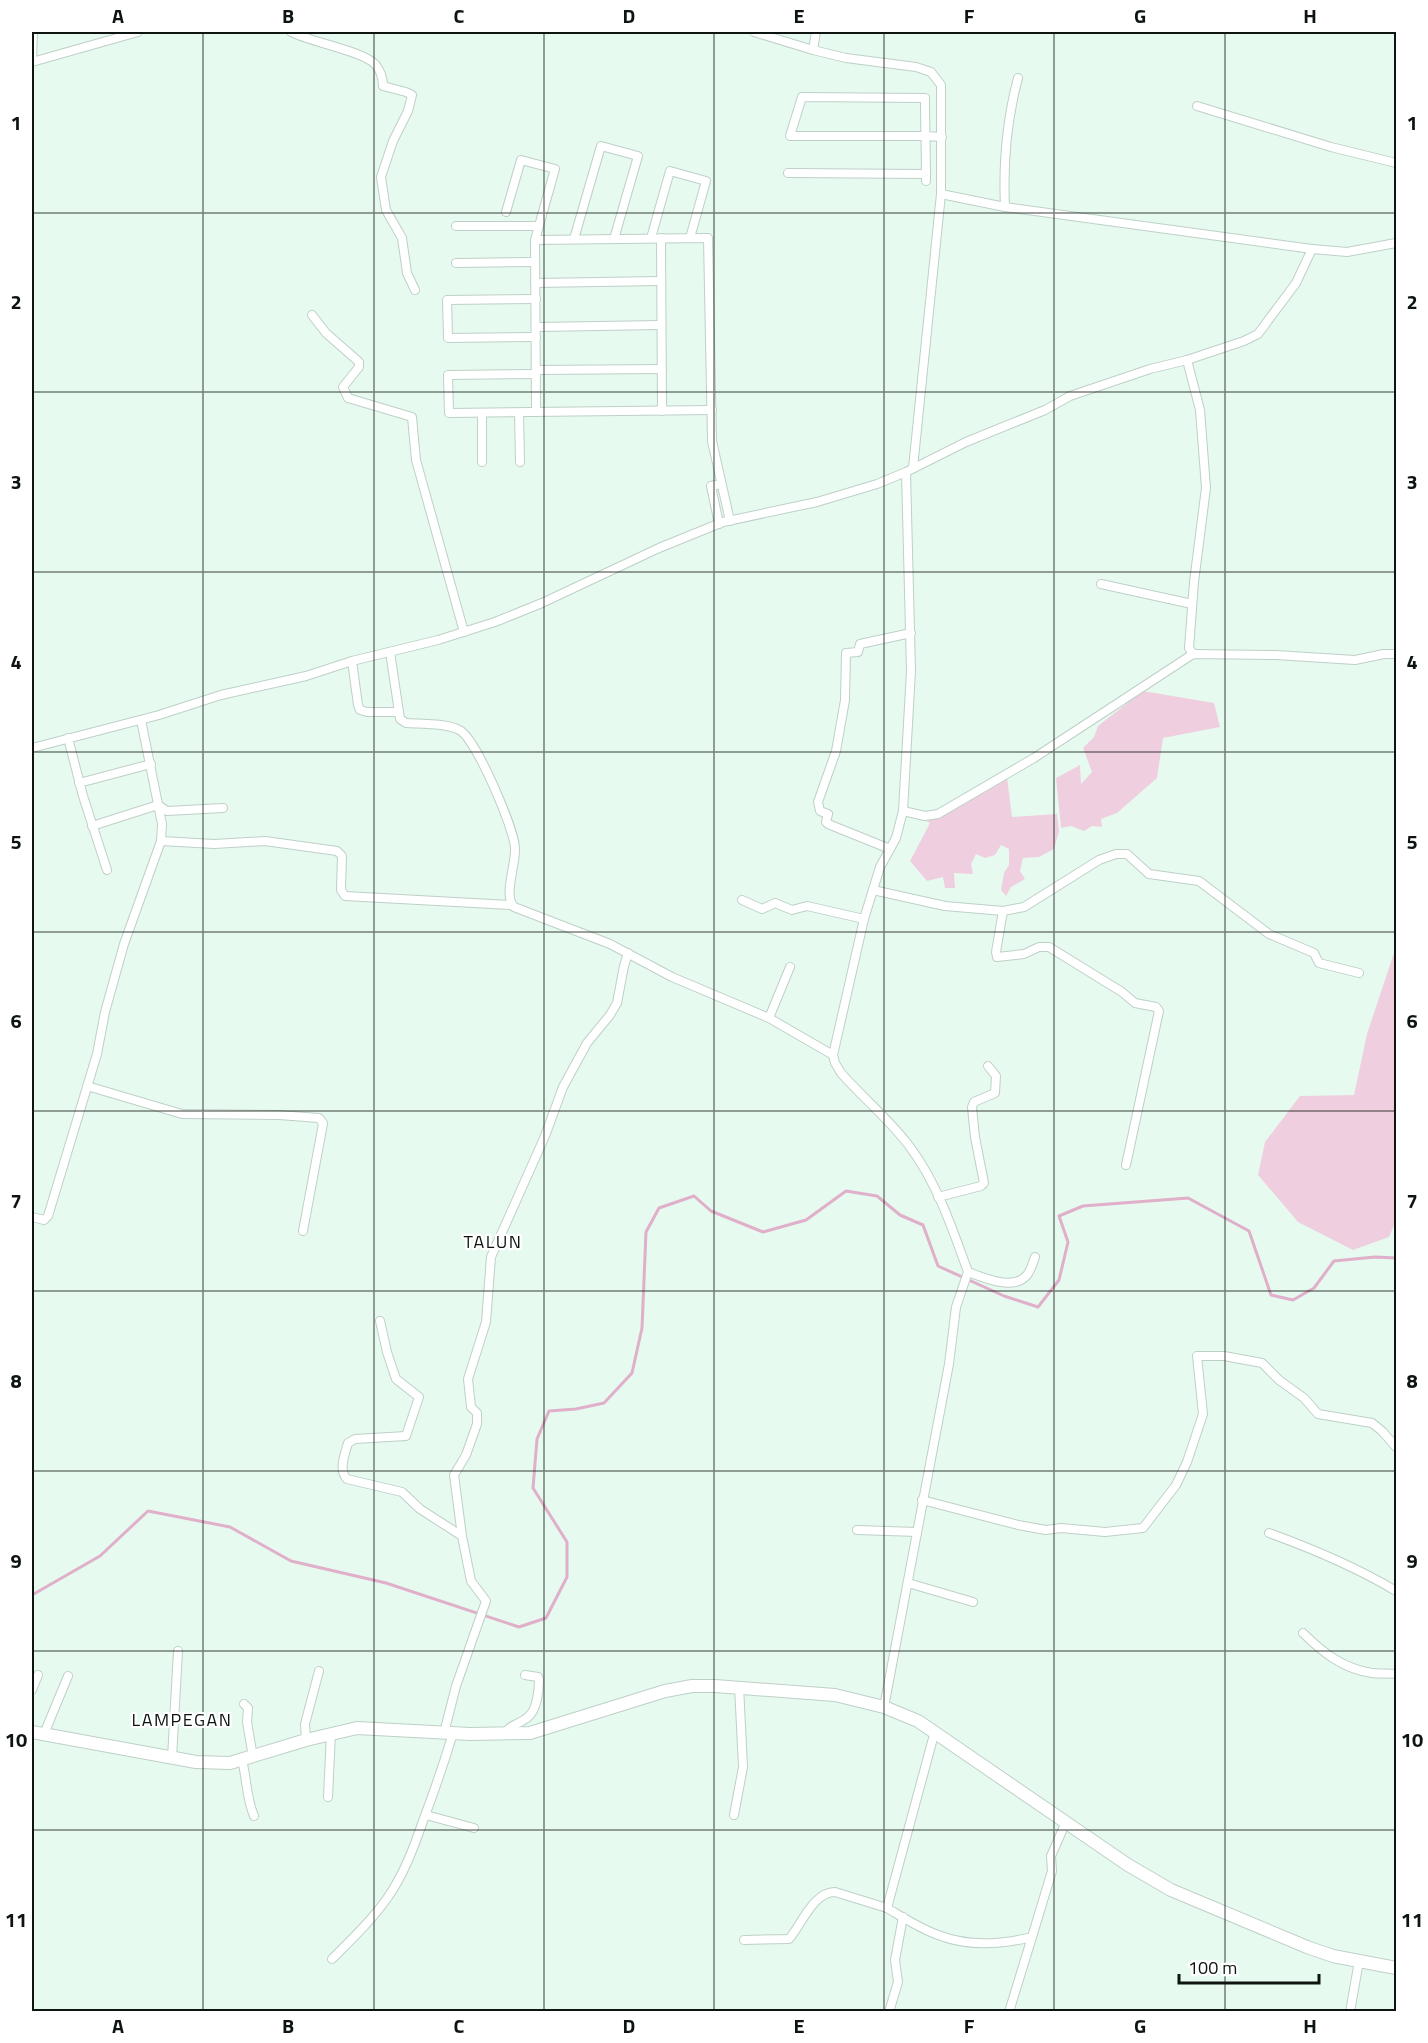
<svg xmlns="http://www.w3.org/2000/svg" width="1428" height="2043" font-family="'Titillium Web',sans-serif">
<style>
.green{fill:#efcfdf}
.lines{fill:none;stroke-linecap:round;stroke-linejoin:round}
.stream{stroke:#e0afc9;stroke-width:3}
.street-casing{stroke:#bed0c7;stroke-width:10}
.secondary-casing{stroke:#bed0c7;stroke-width:14}
.street{stroke:#fff;stroke-width:8}
.secondary{stroke:#fff;stroke-width:12}
.grid{fill:none;stroke:#0e1511;stroke-width:1.5;stroke-opacity:0.55}
.labels{text-anchor:middle;stroke-width:4.5;stroke-linejoin:round;paint-order:stroke}
.quarter-label{font-size:18px;letter-spacing:1.5px;fill:#0e1511;stroke:#fff}
.neatline{fill:none;stroke:#0e1511;stroke-width:2}
.grid-label{font-size:20px;text-anchor:middle;font-weight:bold;fill:#0e1511}
</style>
<rect width="100%" height="100%" fill="#e7faf0"/>
<g class="green">
<path d="M1143,691l71,12 6,24 -57,11 -6,40 -40,35 -16,6 1,8 -10,-1 -8,5 -13,-5 -10,2 -5,-50 24,-13 1,19 11,-12 -9,-24 11,-11 4,-11z"/>
<path d="M1007,777l5,40 45,-3 2,17 -5,18 -15,8 -16,1 -3,13 5,8 -14,8 -5,9 -5,-6 3,-17 5,-8v-16l-8,-4 -6,10 -10,3 -9,-4 -5,10 2,10 -19,-1 1,15h-10l-2,-11 -16,4 -17,-20 20,-38 -8,-4z"/>
<path d="M1396,951v270l-7,16 -36,13 -55,-28 -40,-47 7,-33 35,-46 54,-1 13,-61 27,-81z"/>
</g>
<g class="lines">
<path class="stream" d="M32,1595l68,-39 48,-45 82,16 61,34 95,22 133,44 27,-9 21,-41v-35l-34,-54 4,-49 12,-28 27,-2 28,-6 28,-30 10,-45 4,-96 13,-24 35,-12 17,15 52,21 43,-12 40,-29 31,5 23,19 23,10 15,41 66,30 34,11 21,-27 9,-38 -9,-26 24,-10 105,-8 61,33 22,64 22,5 21,-12 20,-27 41,-4 21,1"/>
<defs>
<g id="street">
<path d="M291,32c20,10 71,19 84,32 6,7 8,14 8,22l23,6 6,3 -4,16 -15,30 -12,36 5,33 16,28 5,35 8,17"/>
<path d="M754,32l59,18 33,8 70,9 15,5 10,13v109l-28,274"/>
<path d="M813,50l3,-18"/>
<path d="M32,59l1,-27"/>
<path d="M32,62l106,-30"/>
<path d="M1018,78c-11,41 -15,86 -13,129l307,42 35,3 49,-9"/>
<path d="M1197,106l134,41 65,16"/>
<path d="M788,173l138,1"/>
<path d="M926,181c0,-28 -1,-56 -1,-83l-123,-1 -12,39h136l16,1"/>
<path d="M941,194l64,13"/>
<path d="M506,212l15,-52 34,9 -20,71"/>
<path d="M456,226h82"/>
<path d="M651,238l19,-67 36,10 -16,57"/>
<path d="M661,238l1,173"/>
<path d="M574,239l27,-93 37,10 -24,83"/>
<path d="M456,263l79,-1"/>
<path d="M535,283l126,-2"/>
<path d="M536,299l-89,1 1,38 88,-1"/>
<path d="M312,315l14,18 33,29v5l-16,20 5,11 64,19 4,43 48,172"/>
<path d="M536,327l125,-2"/>
<path d="M1187,360l13,50 6,78 -12,94 -5,66 4,6"/>
<path d="M536,370l126,-1"/>
<path d="M536,374l-88,1 1,38 263,-3"/>
<path d="M536,412l-1,-172 173,-2 4,203 18,80"/>
<path d="M482,413v49"/>
<path d="M519,413l1,49"/>
<path d="M719,524l-8,-38 10,-2"/>
<path d="M1101,584l91,20"/>
<path d="M390,652l10,67 6,4c15,1 43,0 55,8 16,11 53,97 54,117 1,17 -12,47 -1,59l96,37 62,33 97,41 64,37"/>
<path d="M352,661l6,44 2,5 7,2h32"/>
<path d="M68,738l15,58 24,74"/>
<path d="M32,748l127,-33 62,-20 85,-19 46,-15 86,-21 57,-18 47,-19 117,-55 64,-26 94,-20 60,-18 29,-12 60,-30 79,-32 25,-14 80,-27 37,-9 57,-19 14,-7 38,-51 16,-34"/>
<path d="M79,783l72,-19"/>
<path d="M903,811l22,5 13,-2 96,-56 159,-104 83,1 79,5 29,-6h12"/>
<path d="M92,826l66,-21 9,6 56,-3"/>
<path d="M161,841l53,3 51,-3 72,10 5,5 -1,34 4,6 167,9"/>
<path d="M890,849l-62,-25 -2,-2 2,-8 -8,-3 -2,-9 18,-51 9,-51 1,-47 12,-1 2,-8 51,-11"/>
<path d="M873,890l72,16 58,5 21,-4 75,-47 17,-6h11l22,20 50,7 70,53 45,19 5,10 40,10"/>
<path d="M742,900l20,9 13,-6 17,7 15,-4 57,13"/>
<path d="M1003,911l-7,41 1,5 27,-3 15,-7h10l73,45 13,11 21,4 3,4 -33,154"/>
<path d="M769,1018l21,-51"/>
<path d="M87,1086l95,28 97,1 40,3 4,5 -1,6 -19,102"/>
<path d="M938,1197l43,-11 3,-3 -9,-46 -3,-30 2,-5 21,-9 1,-17 -8,-10"/>
<path d="M32,1217l12,3 4,-4 49,-162 8,-42 19,-68 37,-103 1,-17 -21,-104"/>
<path d="M968,1272c16,6 46,19 59,3 4,-5 6,-12 8,-18"/>
<path d="M380,1321l7,31 9,27 23,18 -13,39 -51,3 -7,4c-3,11 -10,27 -1,36l55,13 18,17 42,27 9,45 15,20 -30,85 -12,47"/>
<path d="M922,1500l96,25 28,5 15,-2 44,4 38,-4 33,-43 11,-23 16,-48 -6,-58h27l38,7 17,17 25,18 14,16 54,9 10,8 14,16"/>
<path d="M857,1530l60,2"/>
<path d="M1269,1533c44,16 87,34 127,58"/>
<path d="M462,1536l-8,-61 12,-20 11,-31v-11l-6,-6 -3,-28 18,-57 5,-65 54,-121 18,-49 24,-44 23,-28 7,-12 7,-37 4,-13"/>
<path d="M908,1583l65,19"/>
<path d="M1303,1633c20,20 41,36 69,40 8,1 17,0 24,1"/>
<path d="M32,1690l6,-15"/>
<path d="M244,1704l4,4 -1,14 6,35"/>
<path d="M884,1707l65,-343 7,-57 12,-35c-15,-42 -31,-89 -58,-125 -20,-27 -47,-49 -69,-74l-6,-10 -2,-8 31,-136 16,-52 16,-29 7,-27 8,-140 -5,-199"/>
<path d="M935,1731l-48,177c17,10 35,22 54,28 29,11 62,8 91,1l20,-66 -1,-15 15,-34"/>
<path d="M44,1734l24,-58"/>
<path d="M504,1734c5,-9 16,-10 24,-17 9,-7 11,-27 11,-37l-1,-3 -13,-2"/>
<path d="M306,1740l-1,-16 14,-53"/>
<path d="M172,1758l6,-107"/>
<path d="M242,1760c5,19 4,37 12,56"/>
<path d="M328,1797l3,-64"/>
<path d="M426,1815l48,13"/>
<path d="M734,1815l9,-48 -4,-81"/>
<path d="M744,1940l45,-1c13,-15 24,-47 46,-47l52,16"/>
<path d="M332,1959c20,-20 40,-39 56,-62 16,-23 26,-50 35,-76 11,-29 21,-58 30,-88"/>
<path d="M889,2012l9,-30 -3,-22 8,-43"/>
<path d="M1009,2012l23,-75"/>
<path d="M1350,2012l9,-51"/>
</g>
<path id="secondary" d="M32,1732l164,30 34,1 76,-23 51,-12 113,6 60,-1 135,-42 27,-5h23l120,9 49,12 34,14 210,144 43,25 136,57 26,9 63,12"/>
</defs>
<use href="#street" class="street-casing"/>
<use href="#secondary" class="secondary-casing"/>
<use href="#street" class="street"/>
<use href="#secondary" class="secondary"/>
</g>
<path class="grid" d="M203,32v1980M374,32v1980M544,32v1980M714,32v1980M884,32v1980M1054,32v1980M1225,32v1980M32,213h1364M32,392h1364M32,572h1364M32,752h1364M32,932h1364M32,1111h1364M32,1291h1364M32,1471h1364M32,1651h1364M32,1830h1364"/>
<g class="labels">
<g class="quarter-label">
<text x="493" y="1248">TALUN</text>
<text x="182" y="1726">LAMPEGAN</text>
</g>
</g>
<rect width="1428" height="2043" fill="none" stroke="#ffffff" stroke-width="66"/>
<path d="M1179 1974v9h140v-9" fill="none" stroke="#0e1511" stroke-width="3"/>
<text x="1188" y="1974" font-size="18" fill="#0e1511" stroke="#ffffff" stroke-width="4.5" paint-order="stroke">100 m</text>
<rect x="33" y="33" width="1362" height="1977" class="neatline"/>
<g class="grid-label">
<text x="118" y="23">A</text>
<text x="288" y="23">B</text>
<text x="459" y="23">C</text>
<text x="629" y="23">D</text>
<text x="799" y="23">E</text>
<text x="969" y="23">F</text>
<text x="1140" y="23">G</text>
<text x="1310" y="23">H</text>
<text x="16" y="130">1</text>
<text x="1412" y="130">1</text>
<text x="16" y="309">2</text>
<text x="1412" y="309">2</text>
<text x="16" y="489">3</text>
<text x="1412" y="489">3</text>
<text x="16" y="669">4</text>
<text x="1412" y="669">4</text>
<text x="16" y="849">5</text>
<text x="1412" y="849">5</text>
<text x="16" y="1028">6</text>
<text x="1412" y="1028">6</text>
<text x="16" y="1208">7</text>
<text x="1412" y="1208">7</text>
<text x="16" y="1388">8</text>
<text x="1412" y="1388">8</text>
<text x="16" y="1568">9</text>
<text x="1412" y="1568">9</text>
<text x="16" y="1747">10</text>
<text x="1412" y="1747">10</text>
<text x="16" y="1927">11</text>
<text x="1412" y="1927">11</text>
<text x="118" y="2033">A</text>
<text x="288" y="2033">B</text>
<text x="459" y="2033">C</text>
<text x="629" y="2033">D</text>
<text x="799" y="2033">E</text>
<text x="969" y="2033">F</text>
<text x="1140" y="2033">G</text>
<text x="1310" y="2033">H</text>
</g>
</svg>
